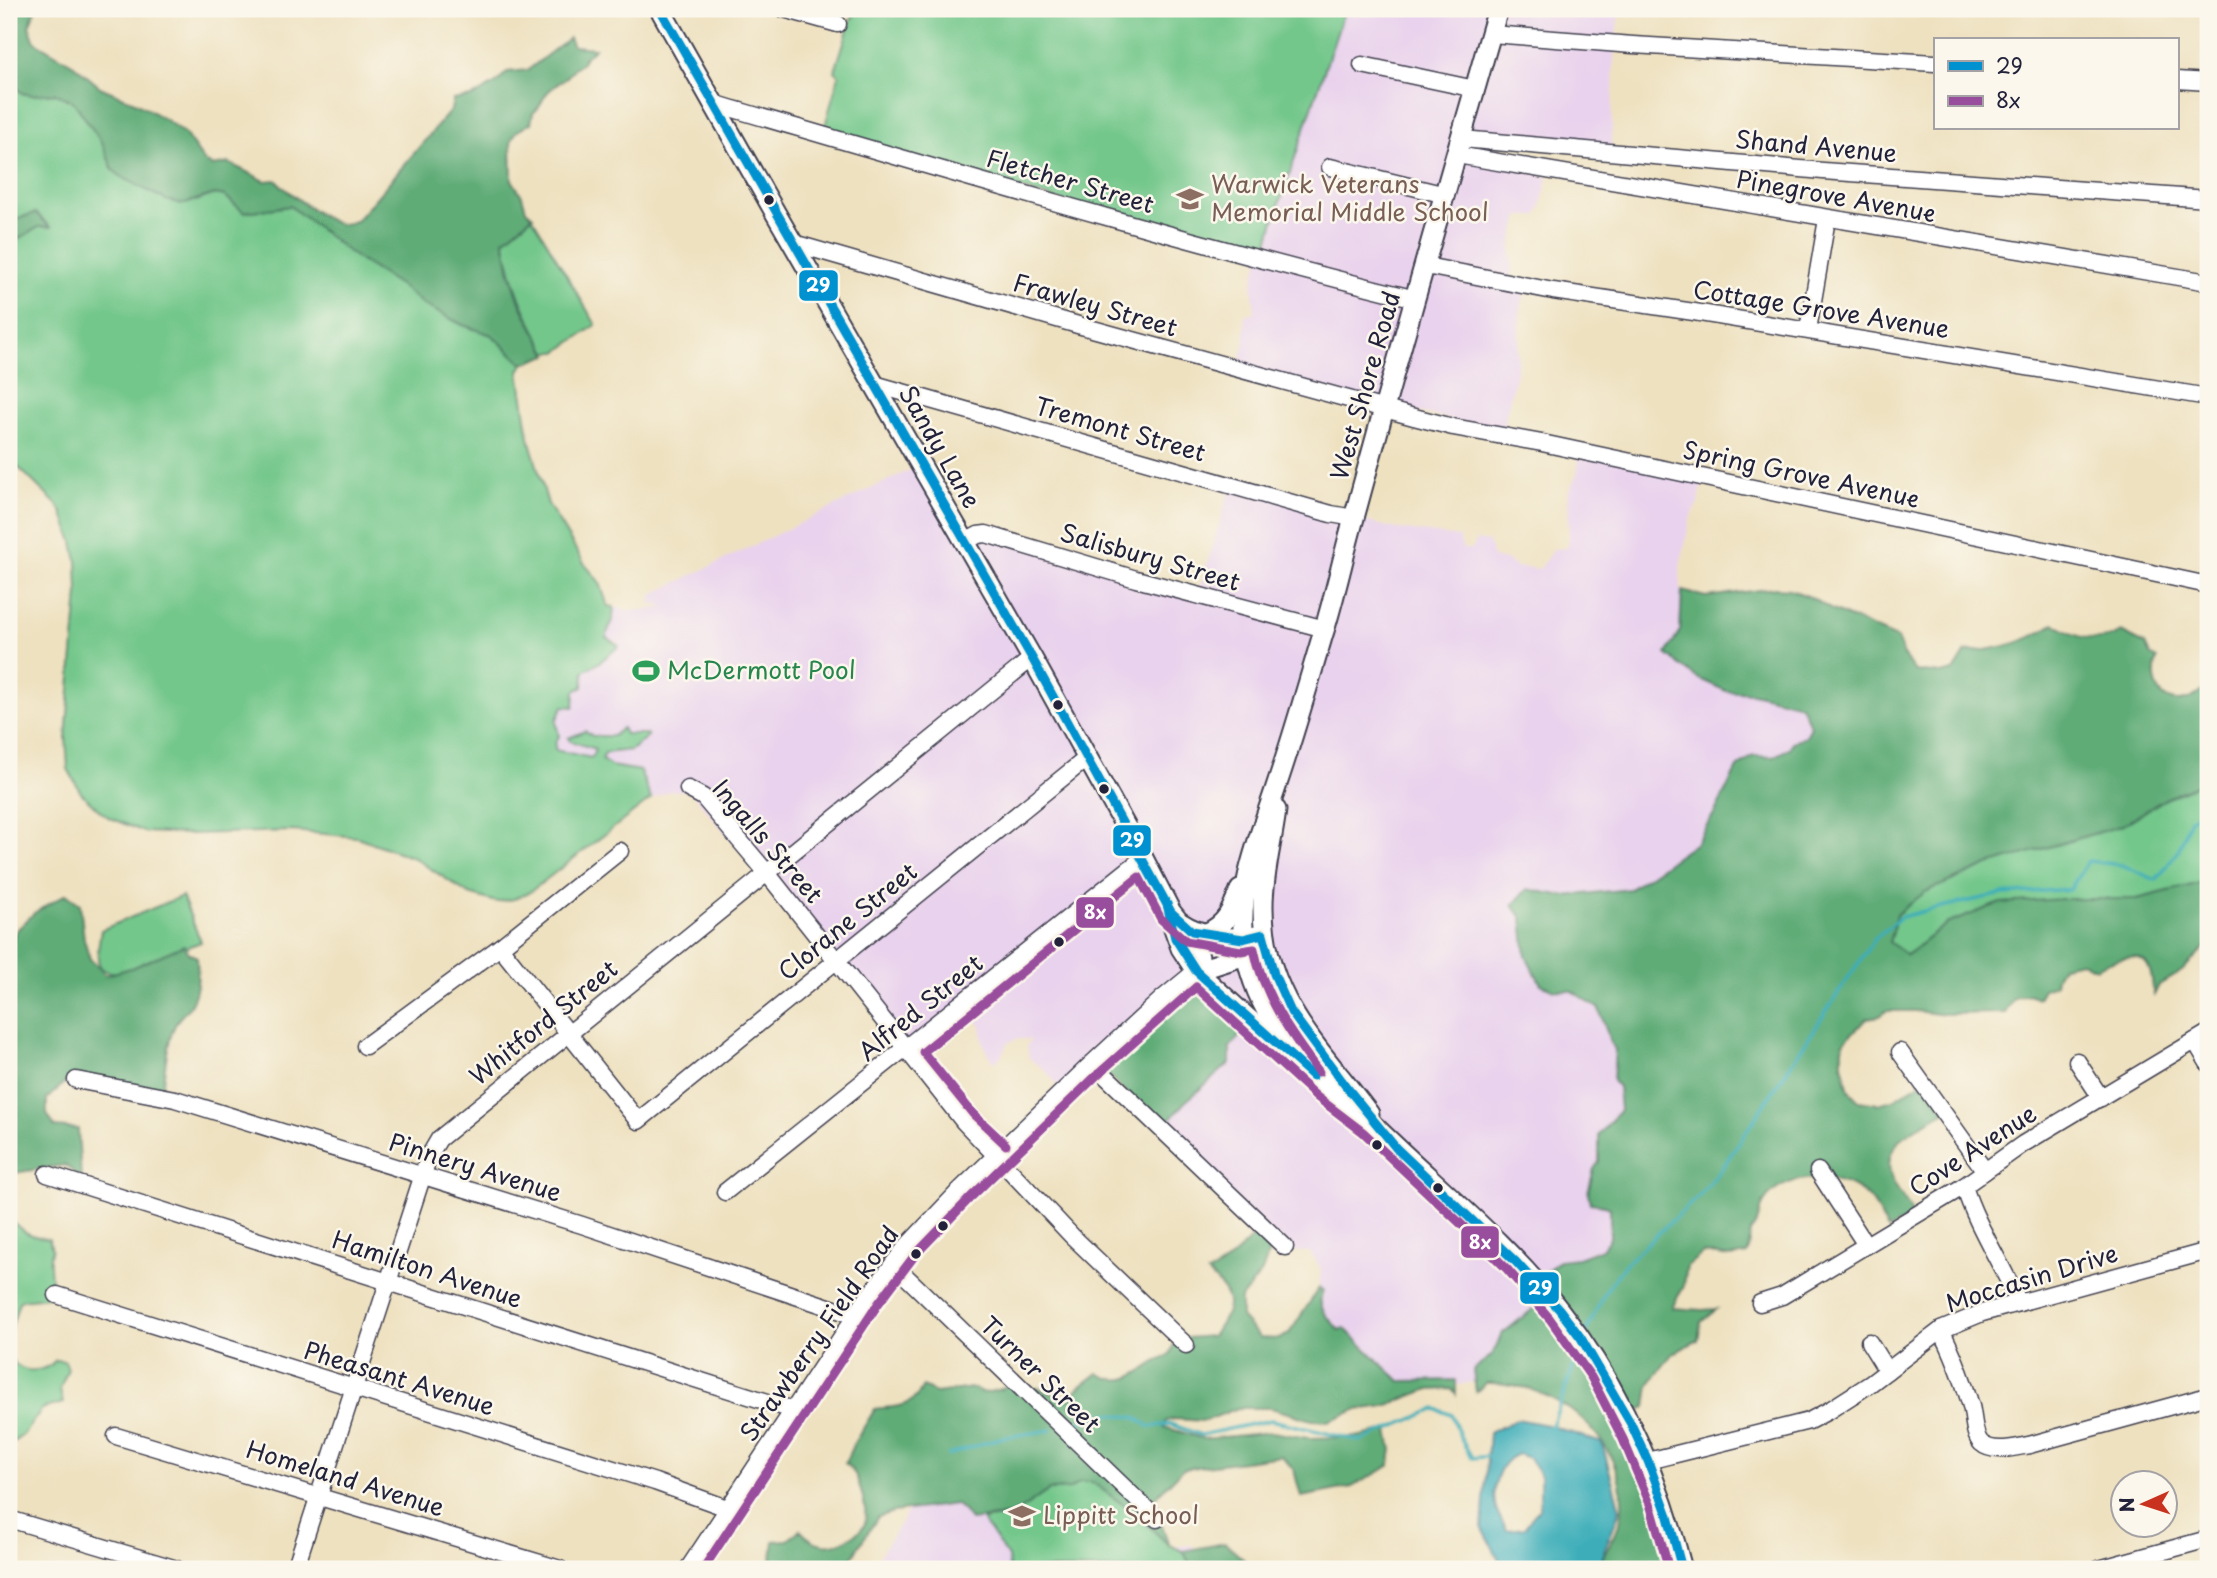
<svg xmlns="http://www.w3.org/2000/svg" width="2217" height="1578" font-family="'Playpen Sans',sans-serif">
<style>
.built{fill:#e9d2ed}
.green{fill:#73c78b;stroke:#4a7463;stroke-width:2}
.forest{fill:#5eac77;stroke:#406759;stroke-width:2}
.water{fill:#3eaeb9;stroke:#30687a;stroke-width:2;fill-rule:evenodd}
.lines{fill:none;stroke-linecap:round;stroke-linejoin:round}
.stream{stroke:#3eaeb9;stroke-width:3.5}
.minor-casing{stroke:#413f4f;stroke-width:19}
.major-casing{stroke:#413f4f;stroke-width:23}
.minor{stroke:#fff;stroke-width:16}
.major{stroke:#fff;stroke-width:19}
.bus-1-casing{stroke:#fbf7ec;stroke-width:14}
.bus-2-casing{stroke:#fbf7ec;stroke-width:14}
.bus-1{stroke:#0092d0;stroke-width:9}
.bus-2{stroke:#994d9d;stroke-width:9}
.bus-dot{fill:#22223b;stroke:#fbf7ec;stroke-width:2.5}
.labels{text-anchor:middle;stroke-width:5;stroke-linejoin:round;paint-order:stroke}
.street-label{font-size:24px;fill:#22223b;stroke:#fbf7ec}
.education-label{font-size:24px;fill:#785e54;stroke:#fbf7ec;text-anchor:start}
.leisure-label{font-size:24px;fill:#27864d;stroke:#fbf7ec;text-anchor:start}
.line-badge{stroke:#fbf7ec;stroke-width:2.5}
.badge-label{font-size:19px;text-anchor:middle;font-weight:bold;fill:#fff}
</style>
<rect width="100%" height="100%" fill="#fbf7ec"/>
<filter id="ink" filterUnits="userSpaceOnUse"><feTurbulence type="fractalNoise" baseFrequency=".0143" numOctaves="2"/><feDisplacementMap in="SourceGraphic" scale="14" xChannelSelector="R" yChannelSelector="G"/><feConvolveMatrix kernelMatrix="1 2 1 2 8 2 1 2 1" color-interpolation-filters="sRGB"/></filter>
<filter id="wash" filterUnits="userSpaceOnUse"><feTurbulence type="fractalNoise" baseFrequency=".00686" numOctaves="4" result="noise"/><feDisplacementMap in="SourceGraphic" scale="28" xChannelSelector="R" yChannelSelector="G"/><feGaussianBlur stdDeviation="1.57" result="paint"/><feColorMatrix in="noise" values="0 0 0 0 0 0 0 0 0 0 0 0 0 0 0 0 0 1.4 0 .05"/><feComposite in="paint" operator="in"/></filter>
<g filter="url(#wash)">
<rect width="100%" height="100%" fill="#eee1c0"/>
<g class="built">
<path d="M866,9h753l-5,49 -3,93 -150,-13 -11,10 98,29 -8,33 -3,6h-18l-8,31 1,17 -2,15 16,6 -6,29 -3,54 -15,64 -265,-64 8,-25v-28l10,-3 -3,-27 7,-25z"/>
<path d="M1580,451l123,28 -4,22 -9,19 -10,48 2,45 -2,18 46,60 27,2 48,13 10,21 -5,9 -14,6 -2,6 -18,9 -19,-1 -57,87 -66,46 -65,7 -38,-7 -5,29 5,38 27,34 18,1 27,18 12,35 4,5 -1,32 4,6 2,23 -21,25v27l-5,7 6,35 10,4v30l-8,11 -24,9 -18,2 -10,36 -48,38 -10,21 -19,15 2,12 -18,3 -1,-5 -56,1 -56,-53 -5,2 -17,-21 -2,-12 3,-7 -4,-2 2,-19 -11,-17 -21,-1 -127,-122 88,-106 -48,-57 -140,125 -17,-21 -16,-12 -2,-13 4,-6h-14l-10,4 -5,12 -8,8 -11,-20 -2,-17 -14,-18 -60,40 -218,-258 -19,1 -18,8 -12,-28 -29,-5 -9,-5 2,-8 27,-3 -7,-16 -5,-5 -6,7h-20l-23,5 26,8 -3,9 -38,-8 1,-10 3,-4 -3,-15 7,-15 12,-16 8,-3 1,-16 16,-9 19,-16 -2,-4 -11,-5 7,-20 1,-10 18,4 31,-3 -1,-3 -12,-2 3,-9 265,-128 43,71 16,-2 221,58 33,-107 161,42 67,9 4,12h10l3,-9 13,2 4,15 13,3 10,7 24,2 13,-20 13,-1 3,-8 -1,-47 9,-19z"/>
<path d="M923,1488l248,59 20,-2 31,24h-351z"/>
</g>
<g class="green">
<path d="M858,9h487l-71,211 -10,38 -441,-125 16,-58 -4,-4 16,-51z"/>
<path d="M9,78l13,15 9,2 24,-2 19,9 28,41 11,27 10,8 43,22 30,1 19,-7 10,2 19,16 46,-6 68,53 43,27 23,19 39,20 29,10 31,29 -4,7 10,67 19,66 36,59 16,20 8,23 6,1 -1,10 -7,20 13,9 -19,16 -16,9 -1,16 -8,4 -1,16 -11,-1 -7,15 3,16 -3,3 -1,10 37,8 3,-9 -25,-8 -2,-3 17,-7 8,5h20l9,-8 3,6h22l1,2 -17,14 -26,3 -3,7 9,6 29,5 11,28 -121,93 -16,7 -18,3 -27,-8 -55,-36 -57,-21 -65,-6 -102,3 -46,-2 -34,-14 -10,-7 -19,-18 -13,-24 -2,-31 12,-145 -1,-32 -4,-19 -11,-30 -5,-7 -48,-47v-214l30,-17 11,-1 -14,-13 -20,6 -7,-2z"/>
<path d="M532,217l64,108 -39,27h-10c-23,-41 -34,-64 -43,-112z"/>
<path d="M2208,780v101l-71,18h-74l-117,25 -39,31 -18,-12 8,-29 28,-22 63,-27 49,-16 38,-9z"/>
<path d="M182,896l19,46 -78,30c-34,5 -25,-20 -22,-42z"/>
<path d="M9,1214c7,16 22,23 40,25l3,10c-7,15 5,34 -5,48l-25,3 -3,2 -10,34z"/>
<path d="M9,1354c8,20 33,21 47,6l9,1 3,8 -8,20 3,14 -21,6 -19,26 -14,10z"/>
<path d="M1080,1482h12l44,32 33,31 14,6 7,13 -1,1 4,4h-184l-1,-12 -26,-37 31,-5 36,-25 21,-1z"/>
</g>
<g class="forest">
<path d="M9,9h27l-7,17 6,16 39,23 26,22 37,16 29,17 19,14 20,28 8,4 16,-3 36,18 11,-1c10,11 50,42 64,44 5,1 11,-2 16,-3l95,-111 2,-10 19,-3 24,-14 11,-11 21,-2 41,-32 4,8 22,2 -11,10 -3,6 -7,4c-6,12 -18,15 -27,25 -6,7 -6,15 -14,20l-2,10 -15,9 -5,10 1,38 10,16 4,14 7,6 -29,24 6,32 11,33 27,50 -25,9 -31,-29 -29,-10 -39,-20 -23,-19 -43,-27 -68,-53 -46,6 -19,-16 -10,-2 -33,10 -16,-4 -43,-22 -10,-8 -11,-27 -28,-41 -19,-9 -24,2 -9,-2 -13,-15z"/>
<path d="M36,213l14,14h-11l-30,17v-27l7,2z"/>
<path d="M1775,588l14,1 21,8 22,13 65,28 8,20 10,13 26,3 13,-3 12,-19c30,-2 64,-10 88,-29 20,14 45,23 67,9l24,12 5,11 7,4c-10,36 17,55 45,32l6,1v88l-41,18 -44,27 -135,40 -63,27 -28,22 -8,28 18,13 39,-31 54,-21 63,-4h74l71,-18v65l-4,2 -22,23 -23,14 -5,10c-2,-9 -1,-25 -9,-33 -11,-11 -37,0 -49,6l-14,-6 -20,4 -6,11 -1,8 -12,4 -5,9 -9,-4 -15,4 -9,15 -67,1 -23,-3h-29l-6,5 -13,2 -22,23 -3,7v16l7,27 10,10 19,3 15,-4 30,-19 23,30c-25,15 -66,29 -55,65 4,13 16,26 22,39l-25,15c-6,-10 -11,-24 -19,-32 -25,-26 -87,-28 -106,6 -3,6 -3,14 -7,20 -1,3 -5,6 -6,9 -2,8 2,13 -3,21l-17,3 -27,-4 -16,13 -3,19 -12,23 30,2 15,-1 -16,13 -3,18 -26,14 -23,31 -3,22 -16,7 50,141 -30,8 -11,6h-42c7,-15 25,-43 25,-59 4,-72 -67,-129 -136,-127l-10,9 -3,-22 19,-15 10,-21 47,-38 -12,-17 23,-19 18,-2 24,-9 8,-11v-30l-10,-4 -10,-1 -2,-11 6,-23 5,-7v-27l21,-25 -2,-23 -5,-6 2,-32 -4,-5 -12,-35 -27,-18 -18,-1 -13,-6 -15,-28 -4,-38 -9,-13 14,-16 38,7 65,-7 66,-46 19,-31 22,-44 16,-12 20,1 17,-9 2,-6 14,-6 5,-9 -10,-22 -48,-12 -27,-2 -29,-13 -31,-24 14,-23 2,-40 24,6z"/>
<path d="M66,894l14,10 4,35 6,20 16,16 28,-8 50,-22 4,8 9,4c1,19 2,33 -7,49 -4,6 -11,11 -14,17 -11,22 -10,47 -15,71l-89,-18 -25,23v15l8,13 23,2 3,49 -16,-13 -51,8 -5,8v-189l4,-27 -1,-22 3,-11 19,-19z"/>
<path d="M1198,966l52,58 -20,23v16l-46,40 -22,26 -68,-68z"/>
<path d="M1262,1227l11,14 -11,31 -21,26v19l19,21 19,1 10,-5 30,-46 4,2c-8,17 5,27 16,40l5,-2 56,53 56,-1v14l-4,-5 -25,1 -42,16 -29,4 -28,11 -16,-1 -41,-12h-33l-33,13 -31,-2 -8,2 -2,6 40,12 68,-7 36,6 48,-1 32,-7 4,20 -3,16 -37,21 -51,10 -7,-27 -12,-14 -99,13 -36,37 13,13 9,26 -33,-31 -44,-32h-12l-10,7 -21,1 -36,25 -43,5 -9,-12 -5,-4 -63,8 -15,5 -34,52h-83l11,-10 2,-18 14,-1 12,-10c17,19 34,18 54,5 4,-3 9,-6 11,-12 2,-11 -1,-22 -4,-32 -4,-14 -4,-17 -16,-28l8,-18 22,-36c23,-3 36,0 48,-22l13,6 36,-5 13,5 16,-4 12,-7 11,9 14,-3 32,12 6,-10 22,-17c24,14 37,3 56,-10 4,-3 11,-4 15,-8 3,-3 5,-11 6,-16l37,-3c22,-30 22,-38 -4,-63 18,-7 39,-30 54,-46z"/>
<path d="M1225,1543l29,26h-61l-5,-4 2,-2 -7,-12z"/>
</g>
<path class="water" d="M1517,1419l35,7 50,17 18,67 -23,59h-93l-22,-42 7,-94zM1518,1454l11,4 11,16v33l-16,21 -17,2c-4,-7 -9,-15 -11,-22 -5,-20 2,-47 22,-54z"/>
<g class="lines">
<g class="stream">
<path d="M1585,1334l20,-42 21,-29 74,-68 22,-27 153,-230 26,-21 36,-9 65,-14 68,-5 18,-28 34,4 34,15 22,-28 12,-33 18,-13"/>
<path d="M1072,1424l36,-10 27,3 15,10 20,-3 31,11 70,-15 89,21 76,-32 16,6 9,24 11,19 19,-2"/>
<path d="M1548,1427l4,-1 27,-75"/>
<path d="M948,1455l52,-17 51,-8"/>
</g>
</g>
</g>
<g filter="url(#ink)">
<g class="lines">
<defs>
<g id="minor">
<path d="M784,9l54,15"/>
<path d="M1491,34l142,11 302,18"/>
<path d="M1362,65l113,24"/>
<path d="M2177,80l31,2"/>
<path d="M713,103c233,68 467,138 703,196"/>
<path d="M1462,139l361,32 385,28"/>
<path d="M1457,155l751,127"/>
<path d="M1330,167l116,28"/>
<path d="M793,243l285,82 336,92 39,10 89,16 666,142"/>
<path d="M1426,266l127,25 141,21 514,85"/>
<path d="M1808,330l19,-111"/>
<path d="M874,384l457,130 23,4"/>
<path d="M965,542l13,-7 8,-1 150,45 189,50"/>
<path d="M688,789l15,8 64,76 197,249 108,114 114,109"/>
<path d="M500,947l138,174 449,-363"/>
<path d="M2195,1041l13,22"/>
<path d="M365,1046l135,-99 120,-96"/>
<path d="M1900,1052l85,119"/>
<path d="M2077,1061l24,37"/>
<path d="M1093,1064l192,183"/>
<path d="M76,1080l99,19 407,126 274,91"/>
<path d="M1818,1171l48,74"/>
<path d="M47,1174l746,236"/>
<path d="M1964,1186c12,39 38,78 55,117"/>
<path d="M725,1192l418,-334"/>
<path d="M893,1264l264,255"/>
<path d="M57,1295l598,187 72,26"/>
<path d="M1760,1303l22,-7 182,-110 59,-42 185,-111"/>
<path d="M1941,1330c13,24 22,50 30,76 3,11 2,28 10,37 12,11 35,4 48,2l179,-49"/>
<path d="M1869,1342l18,29"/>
<path d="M116,1436l444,133"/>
<path d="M1648,1461l161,-40 19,-10 42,-27 71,-54 41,-17 226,-62"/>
<path d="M9,1519l168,50"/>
<path d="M295,1569l134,-413 10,-17 593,-481"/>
<path d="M688,1569l180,-272 38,-50 55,-58 127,-122 75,-69 33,-27"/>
<path d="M2099,1569l109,-30"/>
</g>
<g id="major">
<path d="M660,9l116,205 256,444 111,200 28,54 23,29 5,16 -3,14"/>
<path d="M1498,9c-49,169 -98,339 -144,509 -11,39 -19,78 -31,116 -15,50 -29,100 -46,150 -16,50 -40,103 -33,157 9,76 67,140 127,182 63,62 134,118 189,188 60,76 98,165 122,258"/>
<path d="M1276,810c-4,32 -13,63 -13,95 -1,91 56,142 106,209"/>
<path d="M1171,920l10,28 15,23 91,83"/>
<path d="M1181,923c19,13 52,18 75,13"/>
<path d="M1207,933c20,-9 25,-23 33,-43"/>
<path d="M1196,971l62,-20"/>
</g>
</defs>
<use href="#minor" class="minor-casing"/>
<use href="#major" class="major-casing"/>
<use href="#minor" class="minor"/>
<use href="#major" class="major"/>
<defs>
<g id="bus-1">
<path d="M660,9l372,649 139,254 21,19 51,8 20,-5 11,40 17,38 54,73 51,63 120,114 43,47 22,29 50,86 17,37 19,52 15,56"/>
<path d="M1167,904l8,34 21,33 117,105"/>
</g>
<g id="bus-2">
<path d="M1006,1145l-33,-31 -50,-62 216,-175 22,42 25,22 55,10 13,-2c9,46 37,86 65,123"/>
<path d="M703,1569l175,-265 37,-49 55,-57 126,-122 100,-89 121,110 46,35 97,91 47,46 43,50 41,58 32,62 27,65 19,65"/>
</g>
</defs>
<use href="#bus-1" class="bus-1-casing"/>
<use href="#bus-2" class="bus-2-casing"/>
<use href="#bus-1" class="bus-1"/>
<use href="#bus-2" class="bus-2"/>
</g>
</g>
<defs>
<symbol id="school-bare" viewBox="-9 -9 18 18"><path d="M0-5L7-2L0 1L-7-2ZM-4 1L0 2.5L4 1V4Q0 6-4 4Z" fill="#8d6e63" stroke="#fbf7ec" stroke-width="2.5" paint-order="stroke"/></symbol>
<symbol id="stadium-bare" viewBox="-9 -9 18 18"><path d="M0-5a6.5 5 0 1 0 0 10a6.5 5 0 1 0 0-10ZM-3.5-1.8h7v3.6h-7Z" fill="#2e9e5b" stroke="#fbf7ec" stroke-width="2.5" paint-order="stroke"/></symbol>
</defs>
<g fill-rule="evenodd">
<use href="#school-bare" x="1171" y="180" width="38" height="38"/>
<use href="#stadium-bare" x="627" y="652" width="38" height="38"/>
<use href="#school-bare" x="1003" y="1497" width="38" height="38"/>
</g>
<g class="bus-dot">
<circle cx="769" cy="200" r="6"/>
<circle cx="1058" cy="705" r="6"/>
<circle cx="1104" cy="789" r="6"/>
<circle cx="1059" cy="942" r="6"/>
<circle cx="1377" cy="1145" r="6"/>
<circle cx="1438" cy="1188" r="6"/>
<circle cx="943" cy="1226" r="6"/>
<circle cx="916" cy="1254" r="6"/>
</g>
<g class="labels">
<g class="street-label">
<text transform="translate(1816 147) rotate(5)" y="8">Shand Avenue</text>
<text transform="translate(1070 182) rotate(16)" y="8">Fletcher Street</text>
<text transform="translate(1836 197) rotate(10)" y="8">Pinegrove Avenue</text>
<text transform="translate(1095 306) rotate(16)" y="8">Frawley Street</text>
<text transform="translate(1821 310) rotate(9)" y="8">Cottage Grove Avenue</text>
<text transform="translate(1366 386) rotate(-74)" y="8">West Shore Road</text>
<text transform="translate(1120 430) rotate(16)" y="8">Tremont Street</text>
<text transform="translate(939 447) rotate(60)" y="8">Sandy Lane</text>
<text transform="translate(1801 475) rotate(12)" y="8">Spring Grove Avenue</text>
<text transform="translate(1150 558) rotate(16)" y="8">Salisbury Street</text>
<text transform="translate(767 842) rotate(49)" y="8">Ingalls Street</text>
<text transform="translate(848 922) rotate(-39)" y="8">Clorane Street</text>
<text transform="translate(921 1008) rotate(-39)" y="8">Alfred Street</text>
<text transform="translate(544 1023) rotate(-39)" y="8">Whitford Street</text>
<text transform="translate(1973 1151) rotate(-33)" y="8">Cove Avenue</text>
<text transform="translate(475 1168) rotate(17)" y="8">Pinnery Avenue</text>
<text transform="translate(427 1270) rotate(18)" y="8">Hamilton Avenue</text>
<text transform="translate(2032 1279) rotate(-17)" y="8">Moccasin Drive</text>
<text transform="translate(820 1334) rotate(-55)" y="8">Strawberry Field Road</text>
<text transform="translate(1040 1375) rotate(44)" y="8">Turner Street</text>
<text transform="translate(399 1379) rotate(17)" y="8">Pheasant Avenue</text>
<text transform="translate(345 1479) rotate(17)" y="8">Homeland Avenue</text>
</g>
<g class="education-label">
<text x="1211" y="193">Warwick Veterans<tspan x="1211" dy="28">Memorial Middle School</tspan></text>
<text x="1043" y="1524">Lippitt School</text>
</g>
<g class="leisure-label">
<text x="667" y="679">McDermott Pool</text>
</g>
</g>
<g class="line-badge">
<rect x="798" y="269" width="41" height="33" rx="7" fill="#0092d0"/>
<rect x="1112" y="824" width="40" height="33" rx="7" fill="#0092d0"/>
<rect x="1075" y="896" width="40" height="33" rx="7" fill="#994d9d"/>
<rect x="1460" y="1225" width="40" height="34" rx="7" fill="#994d9d"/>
<rect x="1519" y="1271" width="41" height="34" rx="7" fill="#0092d0"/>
</g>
<g class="badge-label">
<text x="818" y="292">29</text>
<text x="1132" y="847">29</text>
<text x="1095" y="919">8x</text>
<text x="1480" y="1249">8x</text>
<text x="1540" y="1295">29</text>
</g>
<rect width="2217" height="1578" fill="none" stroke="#fbf7ec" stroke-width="35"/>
<rect x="1934" y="38" width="245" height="91" fill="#fbf7ec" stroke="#a4a2a5" stroke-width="2"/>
<rect x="1948" y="61" width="35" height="10" fill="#0092d0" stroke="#a4a2a5" stroke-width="2"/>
<text x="1996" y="74" font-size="21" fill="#22223b">29</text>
<rect x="1948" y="96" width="35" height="10" fill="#994d9d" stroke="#a4a2a5" stroke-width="2"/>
<text x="1996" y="108" font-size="21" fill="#22223b">8x</text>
<g transform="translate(2144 1504) rotate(267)"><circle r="33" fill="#fbf7ec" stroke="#a4a2a5" stroke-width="2"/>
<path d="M0-5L12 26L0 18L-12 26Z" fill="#c8321e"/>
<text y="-10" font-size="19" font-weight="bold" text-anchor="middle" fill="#22223b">N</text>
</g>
</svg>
